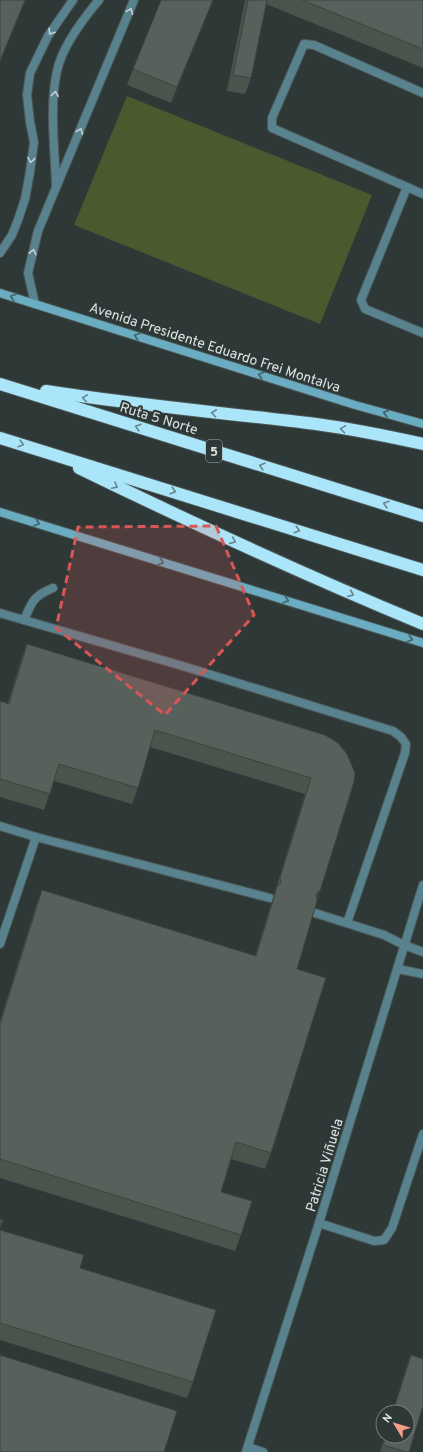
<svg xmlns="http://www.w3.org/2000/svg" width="423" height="1452" font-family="Overpass,sans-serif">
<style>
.green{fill:#485a2e}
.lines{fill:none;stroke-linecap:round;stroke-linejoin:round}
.lane-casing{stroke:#4c5756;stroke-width:10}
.street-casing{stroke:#4c5756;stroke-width:10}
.secondary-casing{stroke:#4c5756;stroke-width:10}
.highway-casing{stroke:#4c5756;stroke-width:14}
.lane{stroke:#59828f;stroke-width:8}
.street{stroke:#59828f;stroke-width:8}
.secondary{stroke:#6aadc2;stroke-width:8}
.highway{stroke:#aae5f9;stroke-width:12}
.wall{fill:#4b534d}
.shaded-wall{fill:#3d433f}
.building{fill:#57605a;stroke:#3d433f}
.oneway{stroke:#c2d0d1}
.oneway2{stroke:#426168}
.oneway3{stroke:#65868e}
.marked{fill:#d85756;fill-opacity:0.2;stroke:#d85756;stroke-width:3;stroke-dasharray:8 5;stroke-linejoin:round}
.labels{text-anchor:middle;stroke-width:4;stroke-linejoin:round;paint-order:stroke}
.shield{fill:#2d3837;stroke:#a8b0af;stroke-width:1}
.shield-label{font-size:13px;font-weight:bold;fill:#dce3e2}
.street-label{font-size:14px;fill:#dce3e2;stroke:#2d3837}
</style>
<rect width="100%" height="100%" fill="#2d3837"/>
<path class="green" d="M127,96l245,99 -52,129 -246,-99z"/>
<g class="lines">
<defs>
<g id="lane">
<path d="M423,93l-109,-48 -10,-1 -32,74v10l151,66"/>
<path d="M56,186c-1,-37 -7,-79 1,-115 5,-24 26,-52 42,-71"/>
<path d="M407,187l-46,113 4,9 58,24"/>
<path d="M0,253l12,-18 6,-15 7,-21 5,-27 4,-30 -4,-20 -3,-27 3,-22 18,-37 25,-36"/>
<path d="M35,304l-7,-31 10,-42 96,-231"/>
<path d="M0,613l186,54 207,64 8,6 5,7 -1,9 -58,170"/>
<path d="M24,620c8,-18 9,-24 29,-32"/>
<path d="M0,826l36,11 234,61"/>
<path d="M315,913l69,22 20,10 19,7"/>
<path d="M0,944l36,-107"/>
<path d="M398,969l25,5"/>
<path d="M319,1223l55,18 10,-1 8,-12 31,-94"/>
<path d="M248,1447l15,5"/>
</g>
<path id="street" d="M246,1452l73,-229 104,-338"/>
<g id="secondary">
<path d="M0,293l355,112 68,19"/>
<path d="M0,512l423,131"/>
</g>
<g id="highway">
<path d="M0,384l423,132"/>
<path d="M46,391c89,14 180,22 270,33 36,5 71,12 107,20"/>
<path d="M0,438l423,132"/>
<path d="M79,468c113,55 228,108 344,156"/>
</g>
</defs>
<use href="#lane" class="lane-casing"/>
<use href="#street" class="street-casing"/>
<use href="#secondary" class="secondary-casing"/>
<use href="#highway" class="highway-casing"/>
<use href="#lane" class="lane"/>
<use href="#street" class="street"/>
<use href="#secondary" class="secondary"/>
<use href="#highway" class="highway"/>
</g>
<g class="wall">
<path d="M213,0l-42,103 -44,-18 6,-16z"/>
<path d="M245,0h178v68l-157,-64 -15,74 -6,16 -18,-3z"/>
<path d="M27,644l298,91 -5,156 -23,78 -26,184 -6,16 -34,-10 -10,33 20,43 -6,16 -235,-73v-157l36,-115 6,-16 213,66 19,-61 31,-101 -155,-47 -12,41 -6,16 -78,-23 -10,29 -44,-13v-96l8,2 13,-43z"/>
<path d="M0,1230l80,38 113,114 -6,16 -187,-58z"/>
<path d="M411,1355l-2,97h-29l5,-16h22v-24h-14l13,-44z"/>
</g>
<g class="shaded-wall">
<path d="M25,0h1l-26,63v-2z"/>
<path d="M213,0l-42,103 6,-16z"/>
<path d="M320,891l-6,17 2,-13 2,-3z"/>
</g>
<g class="building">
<path d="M0,0h25l-25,61z"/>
<path d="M161,0h52l-36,87 -44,-18z"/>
<path d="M248,0h19l-16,78 -18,-3z"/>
<path d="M302,0h121v49z"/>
<path d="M27,644l298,91 13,8 9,11 8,19 -1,9 -34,109 -2,1 -2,3 1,6 -20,68 29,9 -55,175 -35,-11 -15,50 31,9 -11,34 -241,-76v-135l42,-134 214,66 21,-69 4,-4 -1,-5 31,-100 -156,-48 -17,58 -79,-24 -9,30 -50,-15v-78l9,3z"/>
<path d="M0,1219l3,1 -3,8z"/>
<path d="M0,1230l84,25 -4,13 136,42 -23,72 -193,-59z"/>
<path d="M0,1355l177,56 -13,41h-164z"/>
<path d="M411,1355l12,4v47l-14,46h-2l-24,-7 3,-9h21v-24h-14z"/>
</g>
<defs><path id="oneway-chevron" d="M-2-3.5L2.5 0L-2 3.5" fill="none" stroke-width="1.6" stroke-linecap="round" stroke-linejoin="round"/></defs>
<g class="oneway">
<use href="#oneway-chevron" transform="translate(130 11) rotate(-67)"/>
<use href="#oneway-chevron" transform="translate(51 32) rotate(123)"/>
<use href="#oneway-chevron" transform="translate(55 94) rotate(-84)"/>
<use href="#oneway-chevron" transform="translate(80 131) rotate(-67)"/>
<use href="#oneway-chevron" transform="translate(31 160) rotate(99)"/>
<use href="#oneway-chevron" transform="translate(33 252) rotate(-76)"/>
</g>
<g class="oneway2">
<use href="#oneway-chevron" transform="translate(13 297) rotate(-163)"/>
<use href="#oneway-chevron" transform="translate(137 336) rotate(-162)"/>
<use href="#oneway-chevron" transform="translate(261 375) rotate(-162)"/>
<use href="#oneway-chevron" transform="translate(386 413) rotate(-164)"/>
<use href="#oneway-chevron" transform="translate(37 523) rotate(17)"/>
<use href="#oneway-chevron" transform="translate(161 562) rotate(17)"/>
<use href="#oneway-chevron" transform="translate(286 600) rotate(17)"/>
<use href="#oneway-chevron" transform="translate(410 639) rotate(17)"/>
</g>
<g class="oneway3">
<use href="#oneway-chevron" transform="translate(85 398) rotate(-171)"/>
<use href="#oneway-chevron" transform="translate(214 413) rotate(-173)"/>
<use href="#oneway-chevron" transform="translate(138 427) rotate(-163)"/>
<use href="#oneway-chevron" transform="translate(343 429) rotate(-171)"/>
<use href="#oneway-chevron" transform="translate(21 444) rotate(17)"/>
<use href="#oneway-chevron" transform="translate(262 466) rotate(-163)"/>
<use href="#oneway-chevron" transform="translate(115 486) rotate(26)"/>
<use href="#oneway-chevron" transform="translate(173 491) rotate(17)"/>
<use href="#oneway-chevron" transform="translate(386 504) rotate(-163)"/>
<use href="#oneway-chevron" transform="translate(297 530) rotate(17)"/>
<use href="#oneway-chevron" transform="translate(233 541) rotate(24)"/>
<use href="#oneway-chevron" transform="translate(351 594) rotate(23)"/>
</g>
<path class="marked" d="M216,526l38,89 -89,100 -109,-87 22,-101z"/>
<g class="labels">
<rect class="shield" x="206" y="440" width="16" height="22" rx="3"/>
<g class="shield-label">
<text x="214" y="456">5</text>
</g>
<g class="street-label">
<text transform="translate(215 347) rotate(18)" y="5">Avenida Presidente Eduardo Frei Montalva</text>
<text transform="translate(159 418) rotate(17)" y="5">Ruta 5 Norte</text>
<text transform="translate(324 1165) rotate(-73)" y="5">Patricia Viñuela</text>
</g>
</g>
<g transform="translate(395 1424) rotate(308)"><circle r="19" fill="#2d3837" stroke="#737c7b"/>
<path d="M0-3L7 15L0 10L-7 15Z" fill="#f49e88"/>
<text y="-6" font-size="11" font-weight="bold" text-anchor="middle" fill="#dce3e2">N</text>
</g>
</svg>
